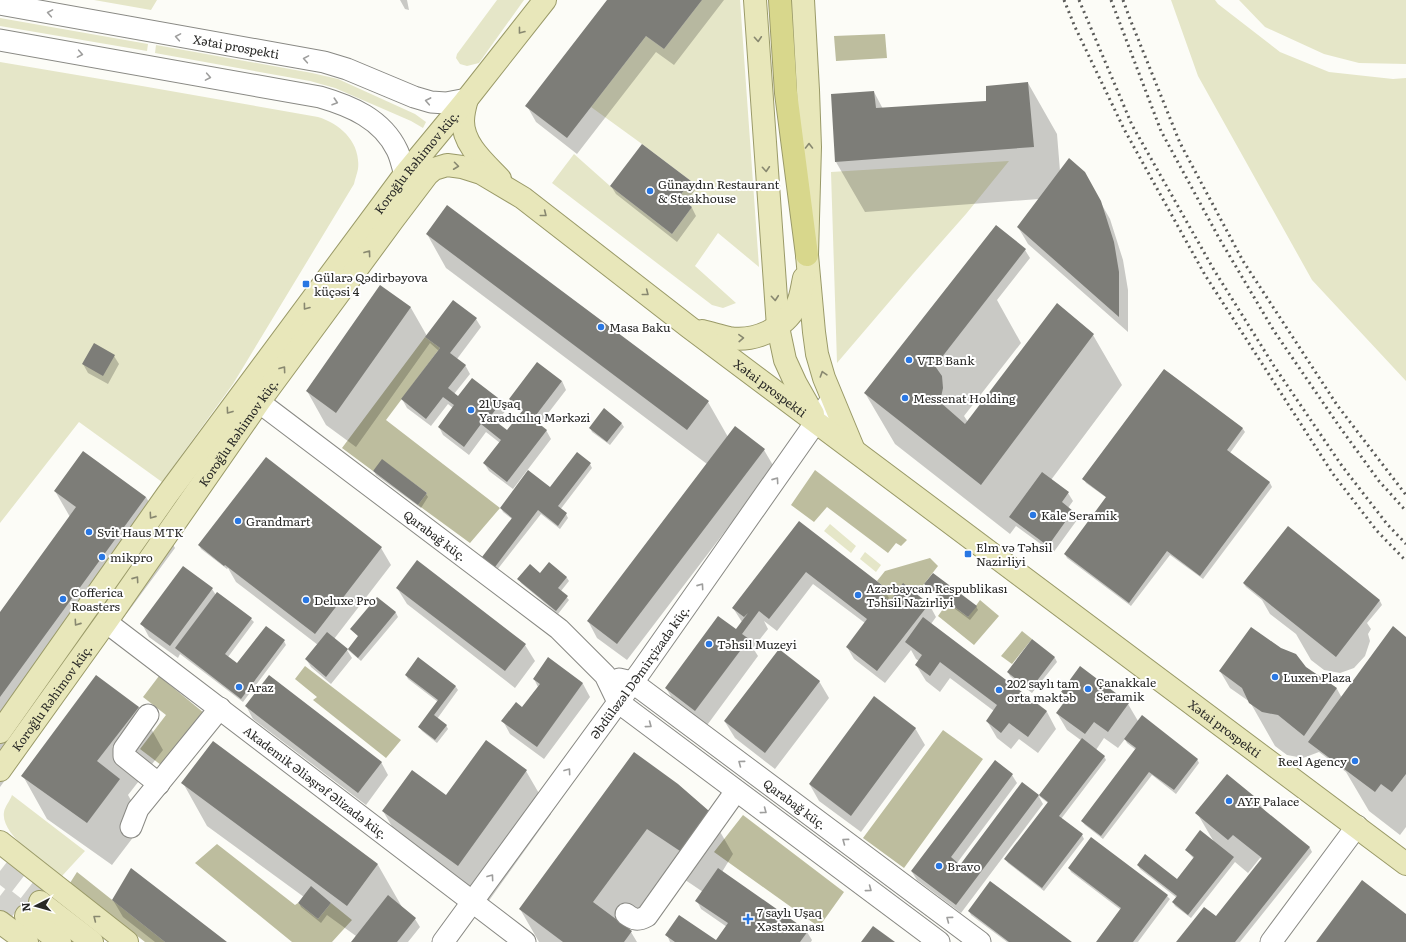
<svg xmlns="http://www.w3.org/2000/svg" width="1406" height="942" viewBox="0 0 1406 942" font-family="Literata,serif">
	<rect width="100%" height="100%" fill="#fcfcf7"/>
	<path fill="#e5e6c8" d="M94 0H157L151 10Z
		M497 0H524L479 63 467 66 460 64 456 58 457 54Z
		M702 0H740L759 267 718 233 695 266 736 303 723 308 712 305 552 183 574 154 610 186 672 234 692 207 679 197 691 181 642 144 591 107 646 36 664 49Z
		M1171 0H1215L1218 4 1280 52 1329 72 1393 79 1406 78V381L1312 280 1198 76Z
		M1239 0H1406V64L1359 63 1324 54 1265 27Z
		M0 18 148 44 147 51 0 26Z
		M156 45 312 73 338 79 415 114 426 122 423 128 411 121 335 88 310 81 155 53Z
		M0 62 142 86 318 117C341 124 361 143 358 169 357 174 355 179 354 184L233 384 162 482 79 422 0 523Z
		M1009 161 966 214 913 274 837 363 831 172Z
		M830 524 856 546 851 553 824 531Z
		M865 552 881 565 876 572 860 559Z
		M12 795 85 851 62 876C46 864 0 835 4 812 5 806 10 801 12 795Z"/>
	<path fill="#bdbd9e" d="M885 34 887 58 836 61 834 36Z
		M425 337 440 348 386 420 500 508 470 543 418 505 427 493 385 462 373 471 342 448Z
		M815 470 907 540 901 546 896 543 888 553 827 507 814 522 791 505Z
		M930 558 938 566 924 584 916 593 903 584 890 601 877 592 882 585 877 581 885 571Z
		M980 600 999 616 974 645 938 616 948 602 968 617Z
		M1022 631 1032 639 1012 664 1001 656Z
		M305 666 401 740 386 758 313 700 317 697 295 679Z
		M159 676 204 713 161 765 140 749 166 715 143 697Z
		M943 730 983 759 904 868 863 838Z
		M743 815 844 892 819 927 714 852Z
		M217 844 295 905 298 903 318 919 331 903 352 920 332 942H292L195 863Z
		M77 872 165 942H145L70 883Z"/>
	<path fill="#0003" d="M400 0H407L409 10 405 9Z
		M608 0H724L674 65 656 52 577 154 536 122 527 106Z
		M1028 83 1057 134 1060 171 1094 191 1110 219 1123 260 1128 290V332L1028 244 1018 227 1039 199 865 212 836 162 874 92 883 109 987 102Z
		M643 145 690 182 695 190 685 203 692 208 696 216 677 242 616 194 611 186Z
		M427 234 708 402 728 437 764 450 774 467 627 660 597 638 588 621 707 464 446 268Z
		M1025 250 1030 258 997 300 1021 343 964 416 968 422 1093 335 1122 385 1051 480 1068 493 1073 501 1068 508 1073 512 1077 520 1053 553 1016 526 1010 534 895 444 865 393Z
		M381 287 411 308 427 336 476 319 481 327 457 359 465 365 470 374 454 394 458 397 501 402 506 410 496 423 508 432 522 413 515 407 510 399 562 381 566 390 539 425 546 430 551 439 513 489 489 471 484 463 500 443 486 432 469 455 443 435 439 427 453 408 448 404 431 426 407 408 402 399 439 351 430 343 356 447 326 425 307 391Z
		M114 356 119 364 108 384 88 373 83 364Z
		M1164 370 1243 429 1245 432 1230 453 1270 483 1272 487 1203 579 1170 555 1131 606 1067 558 1065 554 1107 498 1086 483 1084 479Z
		M604 410 622 424 624 427 610 445 592 432 590 428Z
		M590 464 592 468 560 510 566 514 568 518 560 529 541 514 497 570 486 561 484 557 512 519 503 512 501 508 550 489Z
		M374 471 426 494 428 497 421 508 376 475Z
		M55 491 146 497 175 548 97 654 65 631 33 675 55 712 0 787V613L70 517Z
		M799 522 882 586 889 598 887 601 890 603 929 604 936 617 931 624 1047 712 1056 729 1038 753 1019 739 1011 749 997 738 987 721 994 711 950 678 940 692 926 681 916 665 919 661 916 659 911 650 885 683 854 659 847 647 865 623 813 584 777 631 764 621 768 629 753 648 758 656 705 728 676 705 666 688 736 631 742 622 733 608Z
		M1289 528 1380 601 1382 605 1367 623 1371 629 1368 634 1370 641 1365 656 1354 668 1340 673 1324 670 1311 660 1296 634 1270 614 1262 600 1246 587 1244 584Z
		M199 545 381 548 391 565 334 639 347 650 352 658 331 684 311 667 306 659 318 645 236 582 228 568 227 569 201 549Z
		M549 563 567 578 569 581 561 591 569 600 558 614 521 583 519 579 540 574Z
		M925 584 976 606 978 610 970 620 927 588Z
		M397 588 525 645 535 661 515 688 407 604Z
		M212 589 216 595 251 619 254 622 228 657 238 665 284 641 286 645 243 702 180 654 178 658 149 637 142 624Z
		M377 598 396 613 398 617 361 661 348 650 359 637 352 629Z
		M1406 639V827L1400 835 1369 811 1346 772 1319 752 1303 758 1287 755 1275 746 1250 702 1230 688 1220 671 1306 668 1337 689 1342 698Z
		M1032 641 1055 658 1057 662 1032 693 1010 676 1008 672Z
		M418 658 456 687 458 690 437 719 446 725 448 729 437 743 422 731 419 727 438 702 408 679 406 675Z
		M549 659 583 684 590 697 544 759 510 734 503 721 522 708 538 687 534 679Z
		M1080 668 1128 704 1138 721 1197 759 1199 763 1176 794 1152 775 1103 839 1085 825 1082 821 1136 750 1127 743 1125 739 1118 748 1104 738 1096 750 1104 756 1106 760 1061 819 1082 835 1084 839 1044 891 1008 863 1005 859 1048 803 1039 796 1082 741 1067 730 1057 713 1067 700 1063 692Z
		M819 681 829 698 775 769 735 738 725 722Z
		M246 706 381 762 388 775 366 805 253 719Z
		M139 707 163 750 128 795 144 823 112 865 47 819 23 776Z
		M915 728 925 745 861 832 819 801 810 785Z
		M487 742 526 771 551 814 483 909 408 854 383 811 447 797Z
		M634 753 708 811 733 854 722 872 807 932 812 940 811 942H670L667 935 716 942 727 927 701 909 697 901 703 892 672 871 628 930 631 932 637 942H539L520 909Z
		M1012 775 1017 783 957 863 961 866 1038 795 1043 804 961 913 917 880 912 872Z
		M183 783 378 865 402 907 415 919 420 927 408 942H352L356 936 327 915 321 923 301 907 299 903 304 897 207 826Z
		M1259 802 1266 813 1310 848 1312 852 1240 942H1177L1216 917 1262 859 1260 858 1248 873 1235 862 1191 918 1175 906 1173 902 1177 898 1140 869 1138 865 1177 880 1194 859 1186 850 1214 842 1197 813Z
		M1069 868 1167 896 1170 899 1138 942H1098L1121 910 1071 872Z
		M113 900 225 942H155L123 917Z
		M969 911 1070 942H1007L971 915Z"/>
	<path fill="#7d7d78" d="M607 0H702L664 49 646 36 567 138 525 106Z
		M1028 82 1034 147 835 162 831 94 874 91 876 108 986 101V86Z
		M642 144 691 181 679 197 692 207 672 234 610 186Z
		M1069 158 1085 172 1101 201 1114 242 1119 272V317L1017 227Z
		M447 205 709 401 687 430 426 234Z
		M996 225 1026 249 935 366 942 376 943 388 940 402 965 424 1057 303 1094 334 981 485 864 393Z
		M380 285 411 307 336 413 306 391Z
		M453 300 477 318 450 353 466 365 448 388 458 396 472 378 502 401 490 417 507 430 523 410 509 399 537 362 562 381 533 419 547 430 507 482 483 463 501 440 481 424 464 447 438 427 454 405 443 397 426 419 401 399 440 348 425 337Z
		M94 343 115 355 103 376 82 364Z
		M1164 369 1243 428 1227 450 1270 482 1200 576 1167 551 1129 603 1064 554 1106 497 1082 479Z
		M604 408 622 423 607 442 589 428Z
		M735 426 765 449 617 644 587 621Z
		M83 451 146 497 0 697V612L76 507 54 491Z
		M577 452 591 463 558 506 567 513 558 526 538 510 495 567 482 557 512 518 500 508 528 470 550 487Z
		M266 457 382 547 315 634 225 565 224 566 198 545Z
		M382 459 427 493 418 505 373 471Z
		M1042 472 1069 492 1062 502 1073 511 1048 546 1009 517Z
		M799 521 882 585 877 592 890 601 903 583 929 604 877 671 846 647 867 619 806 572 769 619 759 611 742 634 749 639 695 711 665 688 718 616 736 629 748 613 744 617 732 608Z
		M1288 526 1380 600 1336 657 1243 583Z
		M417 560 526 644 505 671 396 588Z
		M549 562 567 577 558 588 568 596 556 611 517 579 530 564 540 573Z
		M183 566 213 588 170 646 140 624Z
		M933 573 977 606 968 617 924 584Z
		M217 592 252 618 225 654 237 663 266 626 285 640 241 699 175 648Z
		M377 597 396 612 358 658 348 649 358 636 350 629Z
		M923 617 1047 711 1028 737 1009 723 1001 733 986 721 997 705 940 662 930 676 915 665 922 655 905 642Z
		M1393 626 1406 637V774L1392 792 1381 784 1375 792 1308 742Z
		M1251 627 1281 648 1296 654 1306 667 1337 688 1304 736 1278 715 1262 712 1249 703 1242 688 1219 671Z
		M327 632 348 649 326 677 305 659Z
		M1032 639 1055 657 1030 690 1007 672Z
		M779 649 820 681 765 753 724 721Z
		M418 657 456 686 434 715 447 725 435 740 418 727 438 700 405 675Z
		M548 657 583 683 537 747 501 721 516 702 522 707 540 684 533 679Z
		M1080 666 1129 703 1108 732 1094 722 1085 734 1056 713 1068 697 1061 692Z
		M96 675 139 707 97 761 120 779 87 823 21 776Z
		M269 675 382 762 358 793 245 706Z
		M874 696 916 728 851 816 809 784Z
		M1142 715 1198 759 1174 790 1149 772 1101 836 1081 821 1136 748 1124 739Z
		M1082 738 1105 756 1059 816 1083 834 1042 888 1004 859 1048 802 1039 795Z
		M486 740 527 770 458 866 382 811 412 770 446 795Z
		M213 741 378 864 347 906 181 783Z
		M634 752 678 784 709 811 683 853 647 829 593 902 632 931 624 942H563L519 909Z
		M995 760 1013 774 951 857 960 865 1022 782 1039 795 956 905 911 871Z
		M1227 774 1260 801 1257 804 1310 847 1235 942H1176L1204 907 1216 916 1262 858 1233 835 1228 840 1195 813Z
		M1200 830 1234 857 1188 915 1172 902 1177 896 1137 865 1145 854 1177 879 1194 857 1185 850Z
		M1091 837 1168 895 1133 942H1096L1121 908 1068 868Z
		M131 868 227 942H165L112 900Z
		M718 868 808 931 800 942H675L665 935 679 915 716 940 728 923 695 901Z
		M1362 880 1406 914V942H1316Z
		M990 881 1072 942H1009L968 911Z
		M311 886 331 903 318 919 298 903Z
		M388 895 416 918 397 942H351Z
		M873 926 895 942H861Z"/>
	<g fill="none" stroke-linecap="round" stroke-linejoin="round">
		<path stroke="#d2d2cd" stroke-width="22" stroke-dasharray="22 11" stroke-linecap="butt" d="M0 871 40 902
			M0 896 26 916"/>
		<defs>
			<g id="minor">
				<path id="s1" d="M0 4 324 62 347 69 414 97 431 102 446 103 467 99"/>
				<path d="M0 40 320 97C351 106 382 119 397 150 401 158 402 166 405 174"/>
				<path id="s2" d="M259 402 559 629 605 675 618 702 939 942"/>
				<path id="s3" d="M106 622 525 942"/>
				<path id="s4" d="M619 679 632 682 980 942"/>
				<path d="M148 715 124 749V756L159 784"/>
				<path d="M131 827 138 809 220 708"/>
				<path d="M626 914C634 920 638 921 647 916L736 791"/>
				<path id="s5" d="M443 942 641 671 832 399"/>
				<path d="M1271 942 1357 826"/>
			</g>
			<g id="major">
				<path d="M755 0 778 327 785 360 796 384 813 414"/>
				<path d="M803 0 808 90 810 147 807 255 814 332 817 354 824 378 853 448"/>
				<path d="M467 99C465 106 463 113 463 121 463 145 485 163 500 179"/>
				<path d="M702 331C711 333 720 336 729 338 755 342 784 329 797 305 801 297 802 287 804 278"/>
				<path id="s6" d="M0 732 167 495 405 174 467 99 545 0"/>
				<path id="s7" d="M0 770 106 622 259 402 393 220 427 175 434 169 447 165 462 167 481 173 523 198 689 327 1406 864"/>
				<path d="M0 842 127 942"/>
				<path d="M40 902 92 942"/>
				<path d="M26 916 60 942"/>
				<path d="M0 922 27 942"/>
			</g>
			<path id="highway" d="M780 0 786 93 807 255"/>
		</defs>
		<use href="#minor" stroke="#898984" stroke-width="23"/>
		<use href="#major" stroke="#9a9a68" stroke-width="24"/>
		<use href="#highway" stroke="#9a9a68" stroke-width="24"/>
		<use href="#minor" stroke="#fff" stroke-width="21"/>
		<use href="#major" stroke="#e8e7ba" stroke-width="22"/>
		<use href="#highway" stroke="#d8d78c" stroke-width="22"/>
		<path stroke="#5a5a58" stroke-width="3" stroke-dasharray="2 4" stroke-linecap="butt" d="M1064 0 1075 27 1124 129 1205 275 1333 474 1377 531 1406 561
			M1079 0 1132 125 1214 270 1274 366 1342 466 1387 524 1406 544
			M1111 0 1161 131 1219 238 1274 331 1339 426 1379 481 1406 511
			M1123 0 1130 19 1180 143 1243 261 1337 405 1406 495"/>
	</g>
	<defs><path id="oneway-chevron" d="M-2-3.5L2.5 0L-2 3.5" fill="none" stroke-width="1.6" stroke-linecap="round" stroke-linejoin="round"/></defs>
	<g stroke="#9e9e9d">
		<use href="#oneway-chevron" transform="translate(50 13) rotate(-170)"/>
		<use href="#oneway-chevron" transform="translate(178 37) rotate(-170)"/>
		<use href="#oneway-chevron" transform="translate(80 54) rotate(10)"/>
		<use href="#oneway-chevron" transform="translate(306 59) rotate(-170)"/>
		<use href="#oneway-chevron" transform="translate(208 77) rotate(10)"/>
		<use href="#oneway-chevron" transform="translate(428 101) rotate(-169)"/>
		<use href="#oneway-chevron" transform="translate(335 102) rotate(18)"/>
		<use href="#oneway-chevron" transform="translate(776 480) rotate(-55)"/>
		<use href="#oneway-chevron" transform="translate(701 586) rotate(-55)"/>
		<use href="#oneway-chevron" transform="translate(649 725) rotate(37)"/>
		<use href="#oneway-chevron" transform="translate(741 763) rotate(-143)"/>
		<use href="#oneway-chevron" transform="translate(568 771) rotate(-54)"/>
		<use href="#oneway-chevron" transform="translate(764 811) rotate(37)"/>
		<use href="#oneway-chevron" transform="translate(845 841) rotate(-143)"/>
		<use href="#oneway-chevron" transform="translate(491 877) rotate(-54)"/>
		<use href="#oneway-chevron" transform="translate(869 889) rotate(37)"/>
		<use href="#oneway-chevron" transform="translate(949 919) rotate(-143)"/>
	</g>
	<g stroke="#888870">
		<use href="#oneway-chevron" transform="translate(521 31) rotate(128)"/>
		<use href="#oneway-chevron" transform="translate(758 39) rotate(86)"/>
		<use href="#oneway-chevron" transform="translate(809 146) rotate(-90)"/>
		<use href="#oneway-chevron" transform="translate(456 166) rotate(7)"/>
		<use href="#oneway-chevron" transform="translate(766 169) rotate(86)"/>
		<use href="#oneway-chevron" transform="translate(544 214) rotate(38)"/>
		<use href="#oneway-chevron" transform="translate(368 253) rotate(-54)"/>
		<use href="#oneway-chevron" transform="translate(646 293) rotate(38)"/>
		<use href="#oneway-chevron" transform="translate(775 298) rotate(85)"/>
		<use href="#oneway-chevron" transform="translate(306 307) rotate(127)"/>
		<use href="#oneway-chevron" transform="translate(741 338) rotate(-2)"/>
		<use href="#oneway-chevron" transform="translate(283 369) rotate(-54)"/>
		<use href="#oneway-chevron" transform="translate(823 374) rotate(-107)"/>
		<use href="#oneway-chevron" transform="translate(229 411) rotate(126)"/>
		<use href="#oneway-chevron" transform="translate(152 516) rotate(125)"/>
		<use href="#oneway-chevron" transform="translate(136 579) rotate(-55)"/>
		<use href="#oneway-chevron" transform="translate(77 623) rotate(125)"/>
		<use href="#oneway-chevron" transform="translate(96 918) rotate(-142)"/>
	</g>
	<g fill="#2977e3" stroke="#fff" stroke-width="1.5">
		<circle cx="650" cy="191" r="4"/>
		<rect x="302" y="280" width="8" height="8" rx="2"/>
		<circle cx="601" cy="327" r="4"/>
		<circle cx="909" cy="360" r="4"/>
		<circle cx="905" cy="398" r="4"/>
		<circle cx="471" cy="410" r="4"/>
		<circle cx="1033" cy="515" r="4"/>
		<circle cx="238" cy="521" r="4"/>
		<circle cx="89" cy="532" r="4"/>
		<rect x="964" y="550" width="8" height="8" rx="2"/>
		<circle cx="102" cy="557" r="4"/>
		<circle cx="858" cy="595" r="4"/>
		<circle cx="63" cy="599" r="4"/>
		<circle cx="306" cy="600" r="4"/>
		<circle cx="709" cy="644" r="4"/>
		<circle cx="1275" cy="677" r="4"/>
		<circle cx="239" cy="687" r="4"/>
		<circle cx="1088" cy="689" r="4"/>
		<circle cx="999" cy="690" r="4"/>
		<circle cx="1355" cy="761" r="4"/>
		<circle cx="1229" cy="801" r="4"/>
		<circle cx="939" cy="866" r="4"/>
		<path d="M746 913h4v4h4v4h-4v4h-4v-4h-4v-4h4z"/>
	</g>
	<g text-anchor="middle" dominant-baseline="central" stroke-width="4" stroke-linejoin="round" paint-order="stroke">
		<g font-size="12" fill="#282826" stroke="#fff">
			<text stroke="none"><textPath href="#s1" startOffset="240">Xətai prospekti</textPath></text>
			<text stroke="none"><textPath href="#s6" startOffset="706">Koroğlu Rəhimov küç.</textPath></text>
			<text stroke="none"><textPath href="#s7" startOffset="1151">Xətai prospekti</textPath></text>
			<text stroke="none"><textPath href="#s7" startOffset="413">Koroğlu Rəhimov küç.</textPath></text>
			<text stroke="none"><textPath href="#s2" startOffset="221">Qarabağ küç.</textPath></text>
			<text stroke="none"><textPath href="#s5" startOffset="334">Əbdüləzəl DƏmirçizadə küç.</textPath></text>
			<text stroke="none"><textPath href="#s7" startOffset="89">Koroğlu Rəhimov küç.</textPath></text>
			<text stroke="none"><textPath href="#s7" startOffset="1719">Xətai prospekti</textPath></text>
			<text stroke="none"><textPath href="#s3" startOffset="264">Akademik Əliəşrəf Əlizadə küç.</textPath></text>
			<text stroke="none"><textPath href="#s4" startOffset="217">Qarabağ küç.</textPath></text>
		</g>
		<g font-size="12" fill="#282826" stroke="#fff" text-anchor="start">
			<text x="658" y="184">Günaydın Restaurant<tspan x="658" dy="14">&amp; Steakhouse</tspan></text>
			<text x="314" y="277">Gülarə Qədirbəyova<tspan x="314" dy="14">küçəsi 4</tspan></text>
			<text x="609" y="327">Masa Baku</text>
			<text x="917" y="360">VTB Bank</text>
			<text x="913" y="398">Messenat Holding</text>
			<text x="479" y="403">21 Uşaq<tspan x="479" dy="14">Yaradıcılıq Mərkəzi</tspan></text>
			<text x="1041" y="515">Kale Seramik</text>
			<text x="246" y="521">Grandmart</text>
			<text x="97" y="532">Svit Haus MTK</text>
			<text x="976" y="547">Elm və Təhsil<tspan x="976" dy="14">Nazirliyi</tspan></text>
			<text x="110" y="557">mikpro</text>
			<text x="866" y="588">Azərbaycan Respublikası<tspan x="866" dy="14">Təhsil Nazirliyi</tspan></text>
			<text x="71" y="592">Cofferica<tspan x="71" dy="14">Roasters</tspan></text>
			<text x="314" y="600">Deluxe Pro</text>
			<text x="717" y="644">Təhsil Muzeyi</text>
			<text x="1283" y="677">Luxen Plaza</text>
			<text x="1096" y="682">Çanakkale<tspan x="1096" dy="14">Seramik</tspan></text>
			<text x="1007" y="683">202 saylı tam<tspan x="1007" dy="14">orta məktəb</tspan></text>
			<text x="247" y="687">Araz</text>
			<text x="1347" y="761" text-anchor="end">Reel Agency</text>
			<text x="1237" y="801">AYF Palace</text>
			<text x="947" y="866">Bravo</text>
			<text x="757" y="912">7 saylı Uşaq<tspan x="757" dy="14">Xəstəxanası</tspan></text>
		</g>
	</g>
	<g transform="translate(36 906) rotate(264)" stroke="#ffffff" stroke-width="3" paint-order="stroke">
	<path d="M0-3L7 15L0 10L-7 15Z" fill="#282826"/>
	<text y="-6" font-size="11" font-weight="bold" text-anchor="middle" fill="#282826">N</text>
	</g>
</svg>
